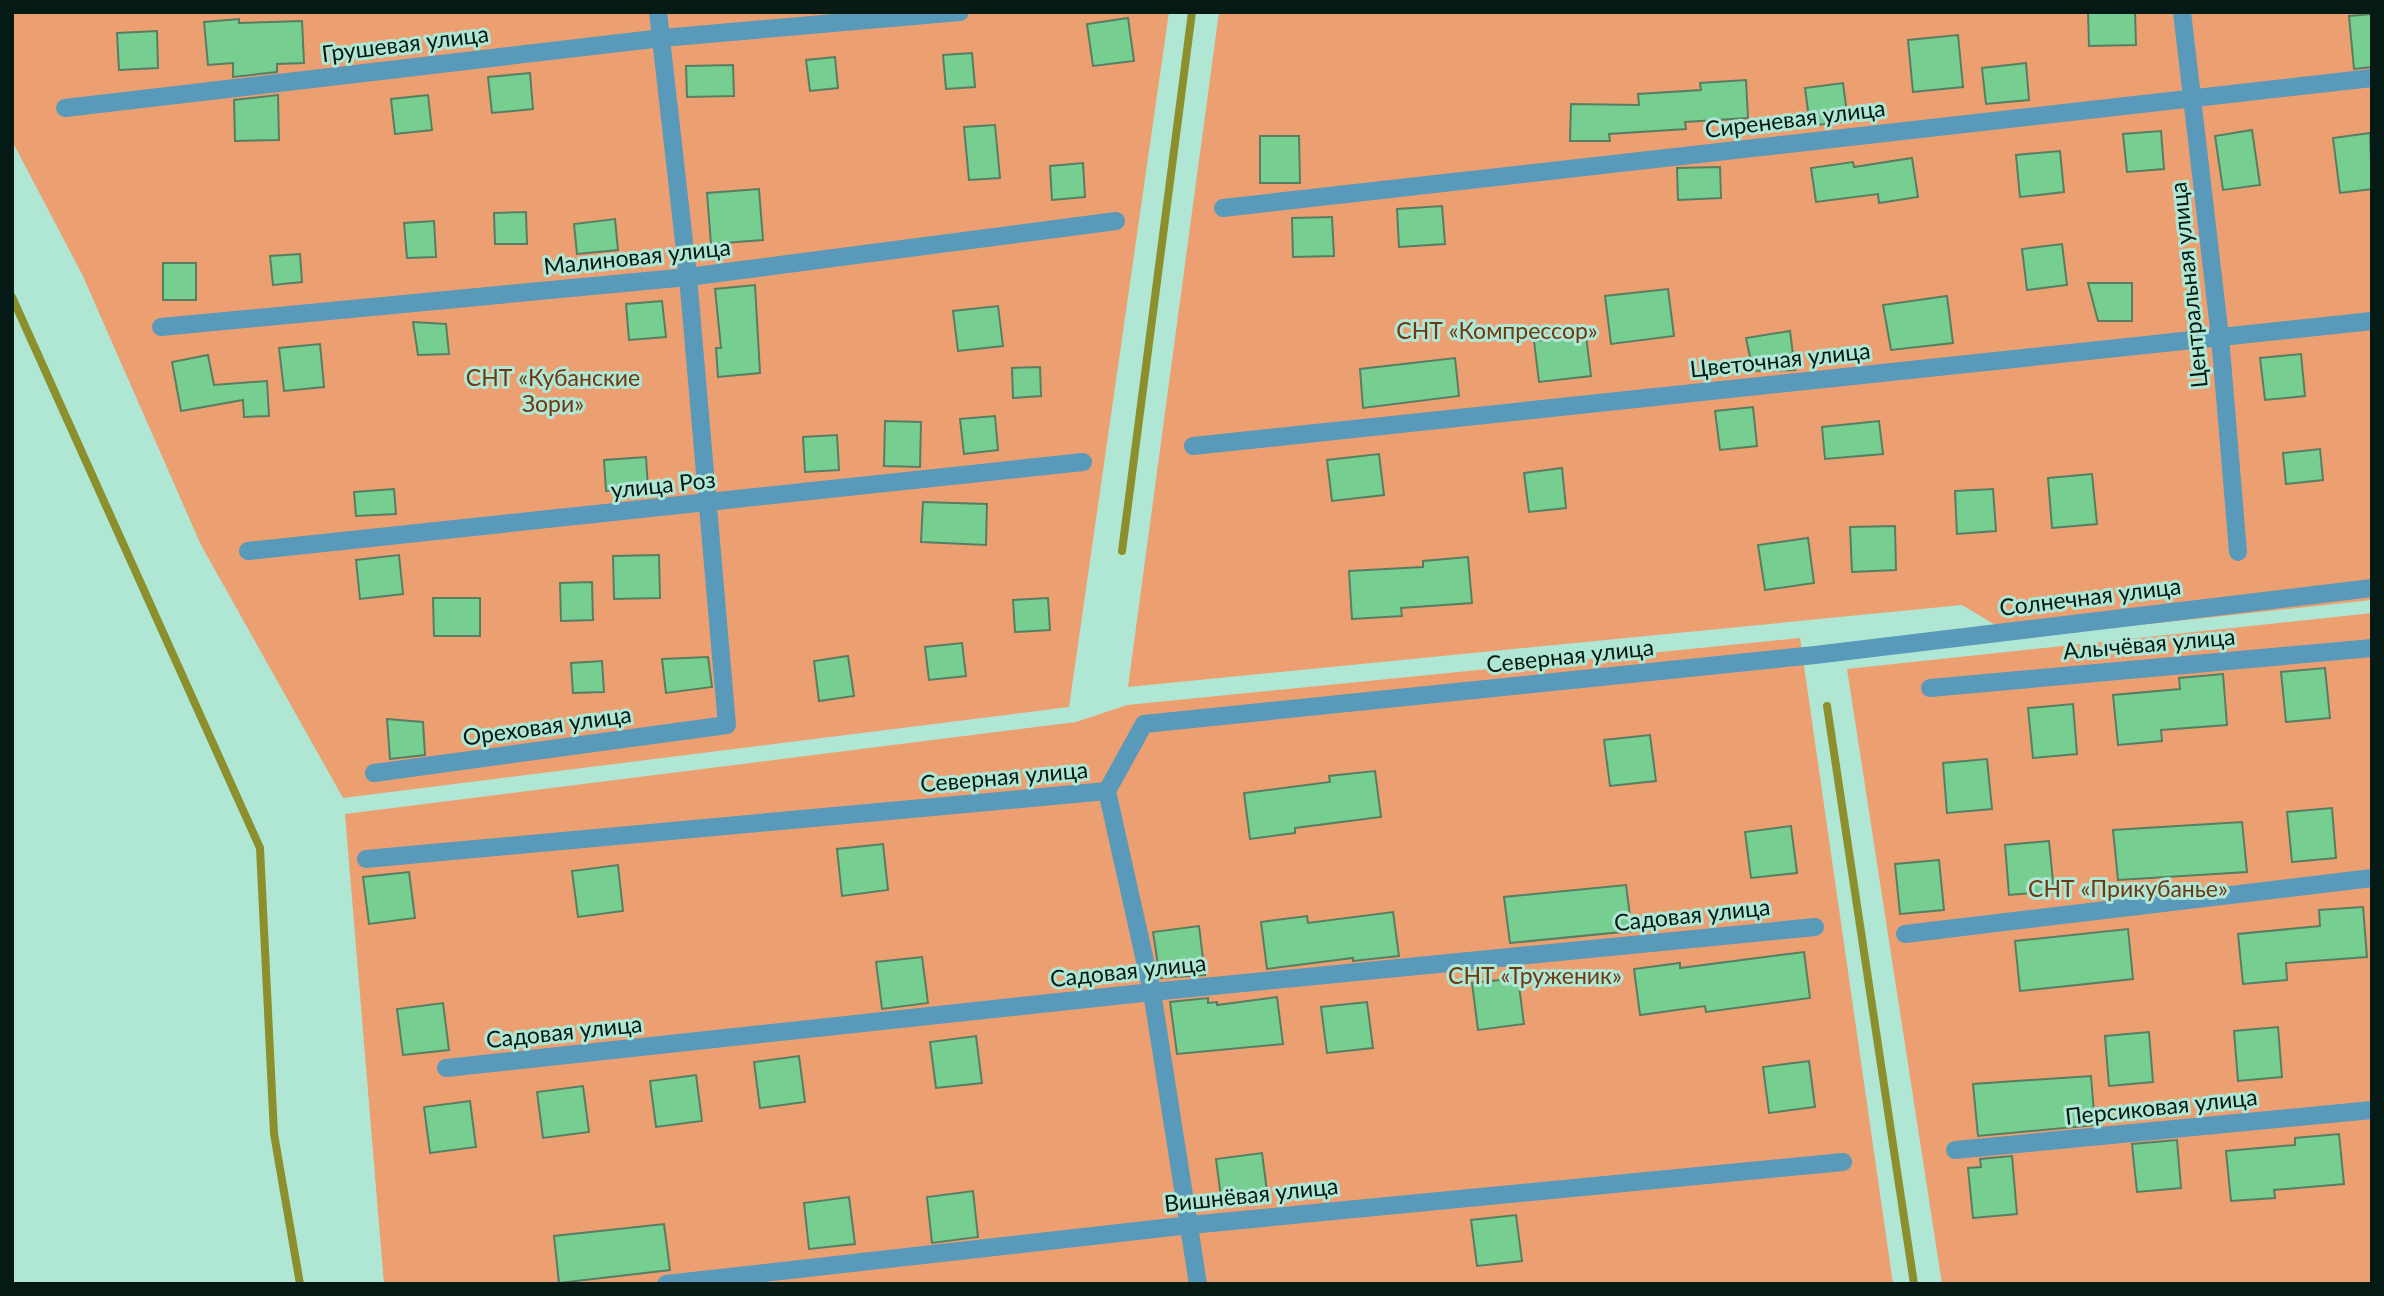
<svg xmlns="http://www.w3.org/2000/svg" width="2384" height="1296" viewBox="0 0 2384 1296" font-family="Lato,sans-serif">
	<rect width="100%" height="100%" fill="#b0e6d4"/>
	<path fill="#eca072" d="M12 12H1169L1069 707 343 798 201 545 82 274 12 141Z
		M1219 12H2372V600L2017 638 1962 605 1128 687Z
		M2372 613V1284H1942L1847 669Z
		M1800 638 1893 1284H384L345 814 1076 722 1127 705Z"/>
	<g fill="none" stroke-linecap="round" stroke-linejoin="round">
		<path stroke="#8b902c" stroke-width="8" d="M12 297 260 848 274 1134 300 1284
			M1122 551 1192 12
			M1827 706 1914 1284"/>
	</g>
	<path fill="#77ce91" stroke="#587e62" stroke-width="2" d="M2088 12H2135L2136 45 2089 46Z
		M2372 14V67L2354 69 2349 16Z
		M1128 18 1134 61 1093 66 1087 24Z
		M239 19V23L302 21 304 63 277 64V72L233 77V63L208 65 204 22Z
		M157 31 158 68 119 70 117 33Z
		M1958 35 1963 87 1913 92 1908 40Z
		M972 53 975 87 946 89 943 55Z
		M835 57 838 88 810 91 806 60Z
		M2026 63 2029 100 1986 104 1982 68Z
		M733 65 734 96 687 97 686 66Z
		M530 73 533 109 492 113 488 77Z
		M1746 80 1748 118 1685 122 1686 129 1609 134 1610 141H1570L1571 104 1639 105 1638 94 1701 90 1700 83Z
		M1843 83 1848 121 1810 126 1805 88Z
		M278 95 279 140 235 141 234 100Z
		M428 95 432 130 395 134 391 99Z
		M995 125 1000 178 969 180 964 127Z
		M2252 130 2260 185 2223 190 2215 136Z
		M2161 131 2164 169 2127 172 2123 134Z
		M2370 133 2372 189 2340 193 2333 138Z
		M1260 136H1299L1300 183H1260Z
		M2060 151 2064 192 2020 197 2016 155Z
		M1912 158 1918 197 1879 203 1878 194 1816 202 1811 168 1853 162 1854 167Z
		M1083 163 1085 197 1052 200 1050 166Z
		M1720 167 1721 198 1678 200 1677 168Z
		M759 189 763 240 711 244 707 193Z
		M1442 206 1445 244 1399 247 1397 209Z
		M526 212 527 244H495L494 213Z
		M1332 217 1334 256 1293 257 1292 218Z
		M615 219 618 250 577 254 574 224Z
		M434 221 436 257 407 258 404 223Z
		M2062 244 2067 285 2027 290 2022 249Z
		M300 254 302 282 273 285 270 256Z
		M163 263H196V300H163Z
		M2088 283H2132V321H2098Z
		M755 285 760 373 718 377 716 348H721L715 289Z
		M1668 289 1674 336 1611 344 1605 296Z
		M1947 296 1953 343 1891 350 1883 305Z
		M662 301 666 337 629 340 626 304Z
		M998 306 1003 346 958 351 953 311Z
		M413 322 446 324 449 354 418 355Z
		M1790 331 1795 370 1753 371 1746 338Z
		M1586 336 1591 376 1539 382 1534 341Z
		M320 344 324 387 284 391 279 348Z
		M2301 354 2305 396 2265 400 2260 358Z
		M208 355 214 385 267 381 269 416 244 417 243 400 181 411 172 362Z
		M1455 358 1459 396 1363 408 1360 369Z
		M1040 367 1041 396 1013 398 1012 368Z
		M1753 407 1757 446 1720 450 1715 411Z
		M995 416 998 450 964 454 960 419Z
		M885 421 921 422 920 467 884 466Z
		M1879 421 1883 454 1825 459 1822 427Z
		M837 435 839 470 805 472 803 437Z
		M2320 449 2323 480 2286 484 2283 453Z
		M1379 454 1384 495 1332 501 1327 460Z
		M646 457 648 488 606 491 604 460Z
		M1562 468 1566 508 1529 512 1524 473Z
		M2092 474 2097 524 2052 528 2048 478Z
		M394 489 396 514 356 516 354 492Z
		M1993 489 1996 531 1957 534 1955 491Z
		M923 502 987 504 986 545 921 542Z
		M1895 526 1896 570 1852 572 1850 527Z
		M1808 538 1814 583 1765 590 1758 545Z
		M399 555 403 594 360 599 356 560Z
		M659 555 660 598 614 599 613 556Z
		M1468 557 1472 603 1401 608 1402 616 1352 619 1349 571 1423 567V561Z
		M592 582 593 620 561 621 560 583Z
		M433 598H480V636H434Z
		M1048 598 1050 630 1015 632 1013 600Z
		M962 643 966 676 929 680 925 647Z
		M848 656 854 696 819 701 814 661Z
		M708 657 712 687 666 693 662 659Z
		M602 661 604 692 573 693 571 663Z
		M2325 668 2330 718 2286 722 2281 672Z
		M2223 674 2227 725 2161 730 2162 741 2118 745 2113 695 2180 689 2179 678Z
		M2073 704 2077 754 2033 758 2028 708Z
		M387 719 423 722 425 755 390 759Z
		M1650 735 1656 781 1610 786 1604 740Z
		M1987 759 1992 809 1947 813 1943 763Z
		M1375 771 1381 817 1295 828V833L1250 839 1244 793 1330 782 1329 776Z
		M2332 808 2336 858 2292 862 2287 812Z
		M2242 822 2247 872 2118 880 2113 830Z
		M1791 826 1797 873 1751 878 1745 832Z
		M2049 841 2054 891 2009 895 2005 845Z
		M883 844 888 890 842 896 837 849Z
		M1939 860 1944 910 1900 914 1895 864Z
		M618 865 623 911 578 917 572 871Z
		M409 872 415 918 369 924 363 877Z
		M1626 885 1632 931 1510 943 1504 897Z
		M2363 907 2367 957 2286 963 2287 980 2243 984 2238 934 2320 926 2319 910Z
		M1393 912 1399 956 1353 961V958L1267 969 1261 922 1307 916 1308 923Z
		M1199 926 1205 975 1160 978 1153 932Z
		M2128 929 2133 979 2020 991 2015 941Z
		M1804 952 1810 998 1706 1012 1705 1006 1640 1015 1634 969 1680 963V968Z
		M922 957 928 1003 882 1009 876 962Z
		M1518 978 1524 1024 1478 1030 1472 983Z
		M1277 997 1283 1044 1177 1054 1170 1002 1208 998V1003L1217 1002V1005Z
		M1367 1002 1373 1048 1327 1053 1321 1007Z
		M443 1003 449 1050 403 1055 397 1009Z
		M2278 1027 2282 1077 2238 1081 2234 1031Z
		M2149 1032 2153 1082 2109 1086 2105 1036Z
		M976 1036 982 1083 936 1088 930 1042Z
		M799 1056 805 1102 760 1108 754 1062Z
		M1809 1061 1815 1107 1769 1113 1763 1067Z
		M696 1075 702 1121 656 1127 650 1081Z
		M2091 1076 2095 1125 1978 1136 1973 1084Z
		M583 1086 589 1132 543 1138 537 1092Z
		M470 1101 476 1147 430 1153 424 1107Z
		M2339 1134 2344 1184 2274 1190 2275 1198 2231 1201 2226 1151 2295 1145V1138Z
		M2177 1140 2181 1188 2137 1192 2132 1144Z
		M1262 1153 1268 1199 1222 1205 1216 1159Z
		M2012 1156 2017 1214 1973 1218 1968 1168 1981 1167 1980 1159Z
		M973 1191 978 1237 932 1243 927 1197Z
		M849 1197 855 1244 809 1249 804 1203Z
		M1516 1215 1522 1261 1477 1266 1471 1220Z
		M664 1224 670 1270 559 1283 554 1236Z"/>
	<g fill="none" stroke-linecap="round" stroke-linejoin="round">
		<path stroke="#5999b9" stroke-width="18" d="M2182 12 2220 337 2238 552
			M65 108 662 38 960 12
			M1223 208 2372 78
			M161 327 688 277 1116 221
			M1193 446 2372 321
			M248 551 1083 462
			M1930 688 2372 648
			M374 773 727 725 688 277 658 12
			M1107 791 1152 992 1198 1284
			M366 859 1107 791 1144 724 1815 655 2372 588
			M1905 934 2372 878
			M446 1068 1152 992 1815 927
			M1955 1150 2372 1110
			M666 1284 1190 1225 1843 1162"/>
	</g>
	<g text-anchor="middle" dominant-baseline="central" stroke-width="6" stroke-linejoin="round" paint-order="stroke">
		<g font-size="23" fill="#051a14" stroke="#b0e6d4">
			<text transform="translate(405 43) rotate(-7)">Грушевая улица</text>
			<text transform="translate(1795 118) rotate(-7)">Сиреневая улица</text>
			<text transform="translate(637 256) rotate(-6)">Малиновая улица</text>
			<text transform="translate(2188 285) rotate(-96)">Центральная улица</text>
			<text transform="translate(1780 359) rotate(-6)">Цветочная улица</text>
			<text transform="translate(663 484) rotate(-6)">улица Роз</text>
			<text transform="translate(2090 596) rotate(-7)">Солнечная улица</text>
			<text transform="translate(2149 643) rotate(-5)">Алычёвая улица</text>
			<text transform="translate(1570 655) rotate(-6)">Северная улица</text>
			<text transform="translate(547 725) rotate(-8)">Ореховая улица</text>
			<text transform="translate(1004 776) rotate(-5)">Северная улица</text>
			<text transform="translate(1692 914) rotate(-6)">Садовая улица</text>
			<text transform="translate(1128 970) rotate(-6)">Садовая улица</text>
			<text transform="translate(564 1031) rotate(-6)">Садовая улица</text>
			<text transform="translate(2161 1106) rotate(-6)">Персиковая улица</text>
			<text transform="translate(1251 1194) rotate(-6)">Вишнёвая улица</text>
		</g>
		<g font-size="23" fill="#6e3811" stroke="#b0e6d4">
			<text x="1497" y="330">СНТ «Компрессор»</text>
			<text x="553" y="377">СНТ «Кубанские<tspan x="553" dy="26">Зори»</tspan></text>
			<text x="2128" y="888">СНТ «Прикубанье»</text>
			<text x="1535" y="975">СНТ «Труженик»</text>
		</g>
	</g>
	<rect width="2384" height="1296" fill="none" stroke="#051a14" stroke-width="28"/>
</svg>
